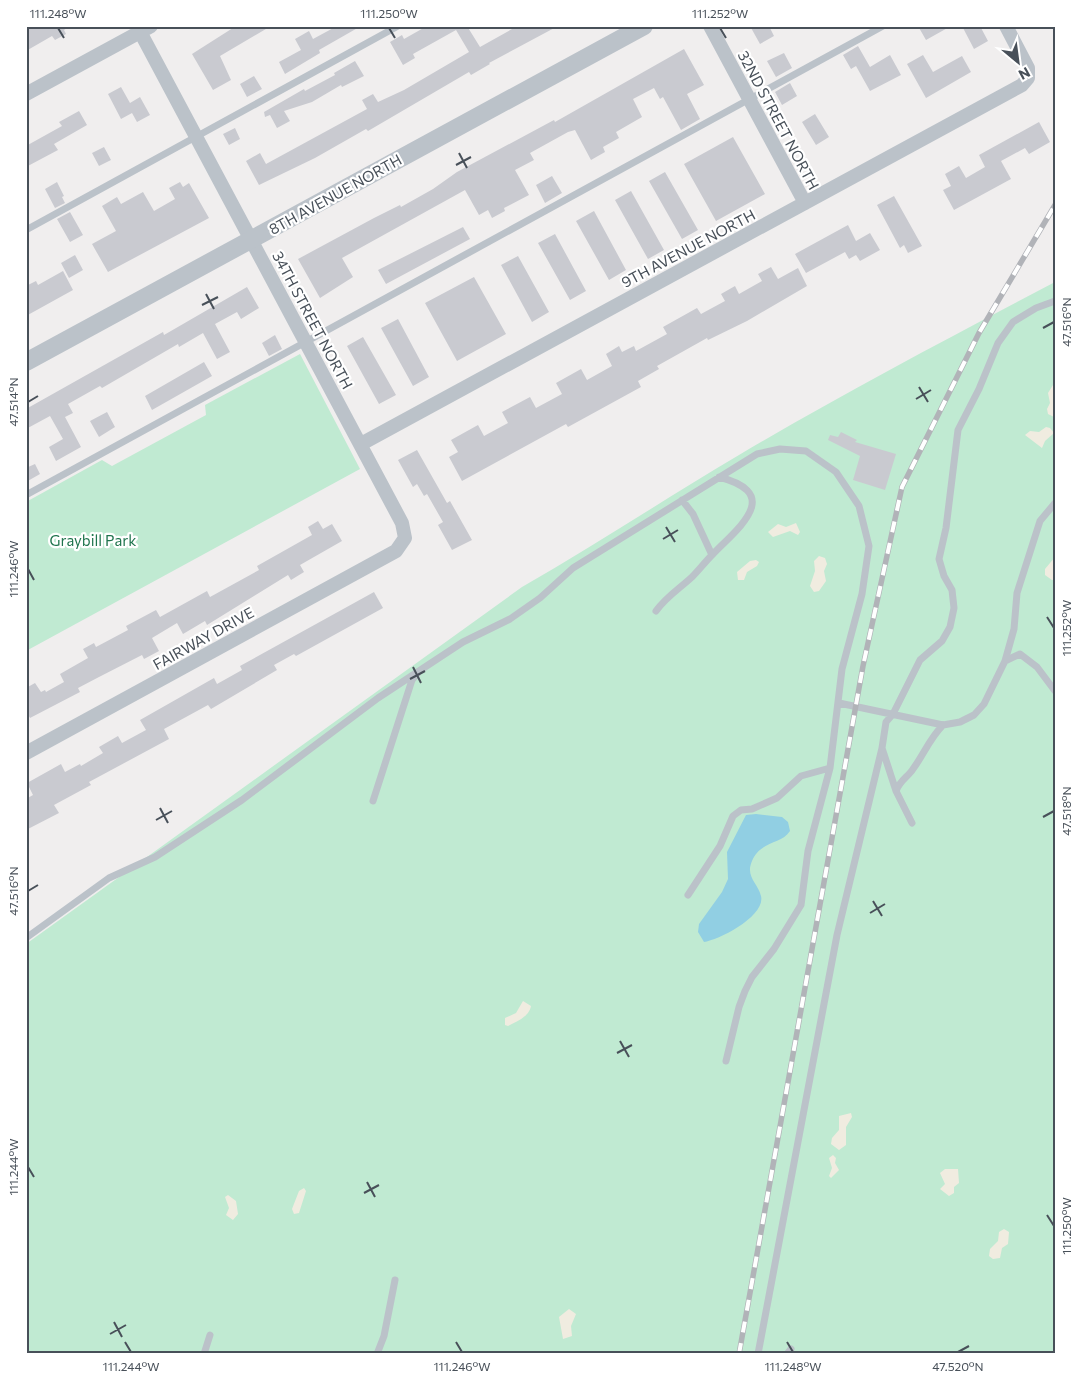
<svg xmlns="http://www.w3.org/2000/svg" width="1081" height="1380" viewBox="0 0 1081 1380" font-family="Commissioner,sans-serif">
	<rect width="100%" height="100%" fill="#f0eeee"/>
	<path fill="#c0ead2" d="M1055 282V1354H26V944L522 587C596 545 666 498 739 455 842 394 949 338 1055 282Z
		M300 354 360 469 26 651V502L102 460 112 466 206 415 205 405Z"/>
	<path fill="#f0ece0" d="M1053 385H1055L1054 417 1048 414 1047 409 1050 403 1048 393Z
		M1046 427 1050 428 1054 433 1045 441 1042 448 1025 435 1030 431 1039 432Z
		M796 523 800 532 798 535 790 531 773 537 768 532 778 524 786 527Z
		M819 556 825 558 827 564 824 571 826 581 819 591 814 592 810 586 815 571 814 561Z
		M1055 557V580H1052L1045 575V569Z
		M756 560 759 562 757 566 747 572 744 580H738L737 572 750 561Z
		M523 1001 531 1006C529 1017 517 1021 508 1026L505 1025V1018L516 1013Z
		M851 1113 852 1117 846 1127V1145L839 1150 831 1144 832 1138 839 1130V1116Z
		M833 1155 836 1158 835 1163 839 1170 831 1178 829 1176 832 1168 829 1158Z
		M945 1169H958L959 1183 954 1187V1193L949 1196 940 1189 945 1184 940 1173Z
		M304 1188 306 1191 299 1213 294 1214 292 1209 299 1191Z
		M228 1195 236 1201 238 1214 233 1220 226 1215 229 1208 225 1197Z
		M1004 1229 1009 1232 1008 1244 1002 1248 1000 1258 993 1259 989 1256 990 1249 998 1241 999 1232Z
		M569 1309 576 1314 571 1326 572 1336 563 1339 559 1317Z"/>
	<path fill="#91cfe3" d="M756 814 782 817 788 822 790 831C781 845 761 840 752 861 745 877 758 883 761 896 766 916 719 940 704 942L698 932 699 924 722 892 728 879 727 852 746 815Z"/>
	<path fill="#c9cad0" d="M26 26H70L64 30 66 34 55 40 52 36 26 51Z
		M236 26H271L220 56 231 80 213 90 192 54Z
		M337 26H361L319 50 320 53 285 74 279 62 301 50 295 39 309 31 313 39Z
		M427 26H467L480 47 512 29 510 26H558L489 63 490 64 471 75 469 72 368 131 366 129 315 158 259 185 246 161 260 153 266 164 367 109 362 100 373 94 378 102 404 90 469 52 456 30 413 54 415 58 403 65 390 42 402 35 404 39Z
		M750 26H769L774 36 760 44Z
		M918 26H951L926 40Z
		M962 26H980L988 41 974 49Z
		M858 46 870 67 890 55 901 75 870 91 856 66 851 69 843 55Z
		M684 49 704 85 687 94 700 119 681 130 663 97 660 99 654 88 633 99 642 117 616 132 619 138 603 147 605 152 591 160 575 130 568 132 530 153 534 160 515 170 529 195 504 208 505 211 492 218 488 210 479 215 465 190 342 258 353 277 320 298 298 259 374 218 400 205 401 207 433 189 457 172 554 120 555 122Z
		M784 53 792 68 776 77 767 61Z
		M923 55 933 72 962 56 971 72 926 98 907 64Z
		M355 61 364 76 342 87 341 85 312 102 284 111 290 121 277 128 270 115 265 117 264 112 304 89 305 91 335 75 334 73Z
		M254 76 262 89 247 97 240 84Z
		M790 83 797 96 782 105 775 92Z
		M121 87 130 103 140 97 150 115 137 122 132 113 121 119 108 94Z
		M79 111 87 125 54 144 58 150 26 167V146L62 126 59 122Z
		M815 114 829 137 816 145 802 122Z
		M1039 122 1050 142 1029 154 1025 148 1001 161 1011 179 954 210 943 190 951 186 945 174 959 166 966 178 985 167 979 155Z
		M235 128 240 139 229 145 223 134Z
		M733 137 765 194 716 221 684 164Z
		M104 147 111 160 99 166 92 153Z
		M665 172 698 230 682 239 649 181Z
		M552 176 562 193 545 203 536 185Z
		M57 182 64 196 62 197 65 203 55 208 45 189Z
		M180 182 183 187 189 183 209 218 108 272 92 244 116 231 102 206 117 197 121 204 143 192 154 211 175 199 169 188Z
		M631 191 664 250 648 259 615 200Z
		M894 196 922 246 908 253 904 245 900 248 877 205Z
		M594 211 626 270 609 280 576 221Z
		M70 212 83 235 70 242 57 219Z
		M848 225 856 241 870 233 880 250 860 261 856 255 849 259 845 252 806 273 795 254Z
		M463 227 470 239 386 284 378 270Z
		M555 234 586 291 570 300 538 243Z
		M75 255 83 270 69 278 61 263Z
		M518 256 549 312 532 322 501 265Z
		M771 267 778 279 798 268 807 286 747 321 708 340 707 338 657 366 659 369 638 381 641 387 568 427 566 424 462 481 449 457 458 452 451 440 478 425 484 436 508 423 502 412 530 397 536 408 562 394 556 383 581 369 587 380 612 366 606 354 619 346 622 352 634 346 636 351 667 334 663 327 697 308 701 314 725 301 721 294 735 286 739 294 762 281 758 274Z
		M63 271 73 290 26 316V286L36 281 38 285Z
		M474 277 506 334 457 361 425 303Z
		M247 287 259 308 241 319 237 312 215 324 230 352 217 359 203 333 179 347 178 344 102 388 100 386 68 404 73 413 65 417 81 447 56 461 49 447 63 439 50 416 26 429V409L163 332 164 335Z
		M398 319 429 377 413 386 381 328Z
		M275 335 282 349 269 356 262 343Z
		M363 337 396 395 379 404 347 346Z
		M204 362 212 376 152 410 145 396Z
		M107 412 115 427 99 437 90 421Z
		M841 432 857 440 855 442 896 454 885 490 853 480 860 456 828 440 830 435 838 437Z
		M417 450 447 503 450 501 472 540 452 550 438 525 443 522 427 494 424 496 417 484 413 487 398 460Z
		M35 464 40 474 26 482V468Z
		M318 521 323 529 332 524 342 541 300 565 304 572 291 580 288 575 207 625 205 621 183 634 177 623 152 638 159 651 144 659 142 655 99 677 78 688 80 692 30 718 26 711V688L35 683 41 692 45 690 46 692 64 682 60 674 88 658 83 649 94 643 96 647 128 630 126 626 156 610 160 617 207 591 210 597 259 570 257 566 312 535 308 527Z
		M374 592 383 608 296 656 294 654 274 665 277 670 211 709 208 705 164 729 169 739 89 782 91 785 54 805 59 813 26 830V799L33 795 27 783 61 764 65 772 80 764 81 766 103 753 99 747 118 736 122 743 146 730 140 720 214 678 217 684 242 670 240 666Z"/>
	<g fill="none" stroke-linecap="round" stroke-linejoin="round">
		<path stroke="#bbc2c9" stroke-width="7" d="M26 230 398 26
			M26 495 883 26
			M682 500 693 514 712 555
			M656 611C666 597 679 589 692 577 699 570 705 562 713 554 738 528 784 494 719 477
			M1005 661 1014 629 1017 593 1040 521 1055 503
			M839 703 943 725 960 722 974 715 984 704 1005 661 1020 654 1037 667 1055 691
			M896 791 882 748 886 722 893 714 920 660 942 641 950 627 954 608 952 590 944 576 939 559 946 528 958 430 979 389 998 343 1013 322 1036 308 1055 301
			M373 801 412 680 417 674
			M912 823 896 791C900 780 908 777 913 769 924 754 930 738 943 725
			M26 938 109 878 155 857 242 800 378 698 463 642 510 619 540 598 573 568 757 454 780 449 806 451 836 472 859 506 869 546 862 594 842 669 830 768 801 776 777 798 752 809 741 810 733 816 720 846 688 895
			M726 1061 739 1007 745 991 752 977 774 949 801 905 808 851 830 768
			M204 1354 210 1335
			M377 1354 384 1336 395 1280
			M758 1354 837 935 882 748
			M787 1354 791 1349"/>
		<path stroke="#bbc2c9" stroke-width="14" d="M710 26 805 203
			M26 94 151 26
			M361 444 1022 85 1028 78V68L1006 26
			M26 753 396 551 405 538 402 523 137 26"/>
		<path stroke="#bbc2c9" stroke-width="18" d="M26 362 644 26"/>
		<defs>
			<path id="rail" d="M739 1354 863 666 902 487 979 333 1055 205"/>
		</defs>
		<use href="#rail" stroke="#b1b3b8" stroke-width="5.5"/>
		<use href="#rail" stroke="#fff" stroke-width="4" stroke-dasharray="11" stroke-linecap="butt"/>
	</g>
	<path fill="none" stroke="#485059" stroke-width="2" d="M58 28 64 38M389 28 395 38M720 28 726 38M459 153 467 168M456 165 471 157M206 294 214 309M202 305 218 297M1043 328 1054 322M919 387 928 402M916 399 931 390M28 402 38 396M666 527 675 542M663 539 678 530M28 569 34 580M1047 617 1054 628M413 667 421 683M410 679 425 671M160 808 168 823M1043 817 1054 811M156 820 172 811M28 891 38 885M873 901 882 916M870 913 885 904M620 1041 629 1057M617 1053 632 1045M28 1167 34 1177M367 1182 375 1197M364 1193 379 1185M1047 1215 1054 1226M114 1322 122 1337M110 1334 126 1325M125 1342 131 1352M456 1342 462 1352M787 1342 793 1352M958 1352 969 1346"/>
	<g text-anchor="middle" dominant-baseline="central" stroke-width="4.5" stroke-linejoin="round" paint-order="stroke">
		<g font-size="15" fill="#485059" stroke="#fff">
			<text transform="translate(779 120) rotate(62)">32ND STREET NORTH</text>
			<text transform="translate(335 194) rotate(-29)">8TH AVENUE NORTH</text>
			<text transform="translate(688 248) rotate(-28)">9TH AVENUE NORTH</text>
			<text transform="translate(313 320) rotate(62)">34TH STREET NORTH</text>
			<text transform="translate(203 638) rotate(-29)">FAIRWAY DRIVE</text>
		</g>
		<g font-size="15" fill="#1f744d" stroke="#fff">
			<text x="93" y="540">Graybill Park</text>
		</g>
	</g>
	<rect width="1081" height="1380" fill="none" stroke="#ffffff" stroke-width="55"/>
	<g transform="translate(1018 62) rotate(151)" stroke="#ffffff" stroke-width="4" paint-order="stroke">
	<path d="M0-4L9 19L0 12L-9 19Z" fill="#485059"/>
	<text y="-8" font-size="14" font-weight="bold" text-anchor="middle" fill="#485059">N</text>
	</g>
	<rect x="28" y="28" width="1026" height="1324" fill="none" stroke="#485059" stroke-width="2"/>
	<g font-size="12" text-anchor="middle" fill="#485059">
		<text x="58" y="18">111.248°W</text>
		<text x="389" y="18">111.250°W</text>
		<text x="720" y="18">111.252°W</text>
		<text transform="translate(1067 322) rotate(-90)" y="4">47.516°N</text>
		<text transform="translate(14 402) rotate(-90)" y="4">47.514°N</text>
		<text transform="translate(14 569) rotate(-90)" y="4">111.246°W</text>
		<text transform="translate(1067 628) rotate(-90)" y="4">111.252°W</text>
		<text transform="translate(1067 811) rotate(-90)" y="4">47.518°N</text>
		<text transform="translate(14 891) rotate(-90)" y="4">47.516°N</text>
		<text transform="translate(14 1167) rotate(-90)" y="4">111.244°W</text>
		<text transform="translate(1067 1226) rotate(-90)" y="4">111.250°W</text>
		<text x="131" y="1371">111.244°W</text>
		<text x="462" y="1371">111.246°W</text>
		<text x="793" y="1371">111.248°W</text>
		<text x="958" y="1371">47.520°N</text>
	</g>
</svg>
